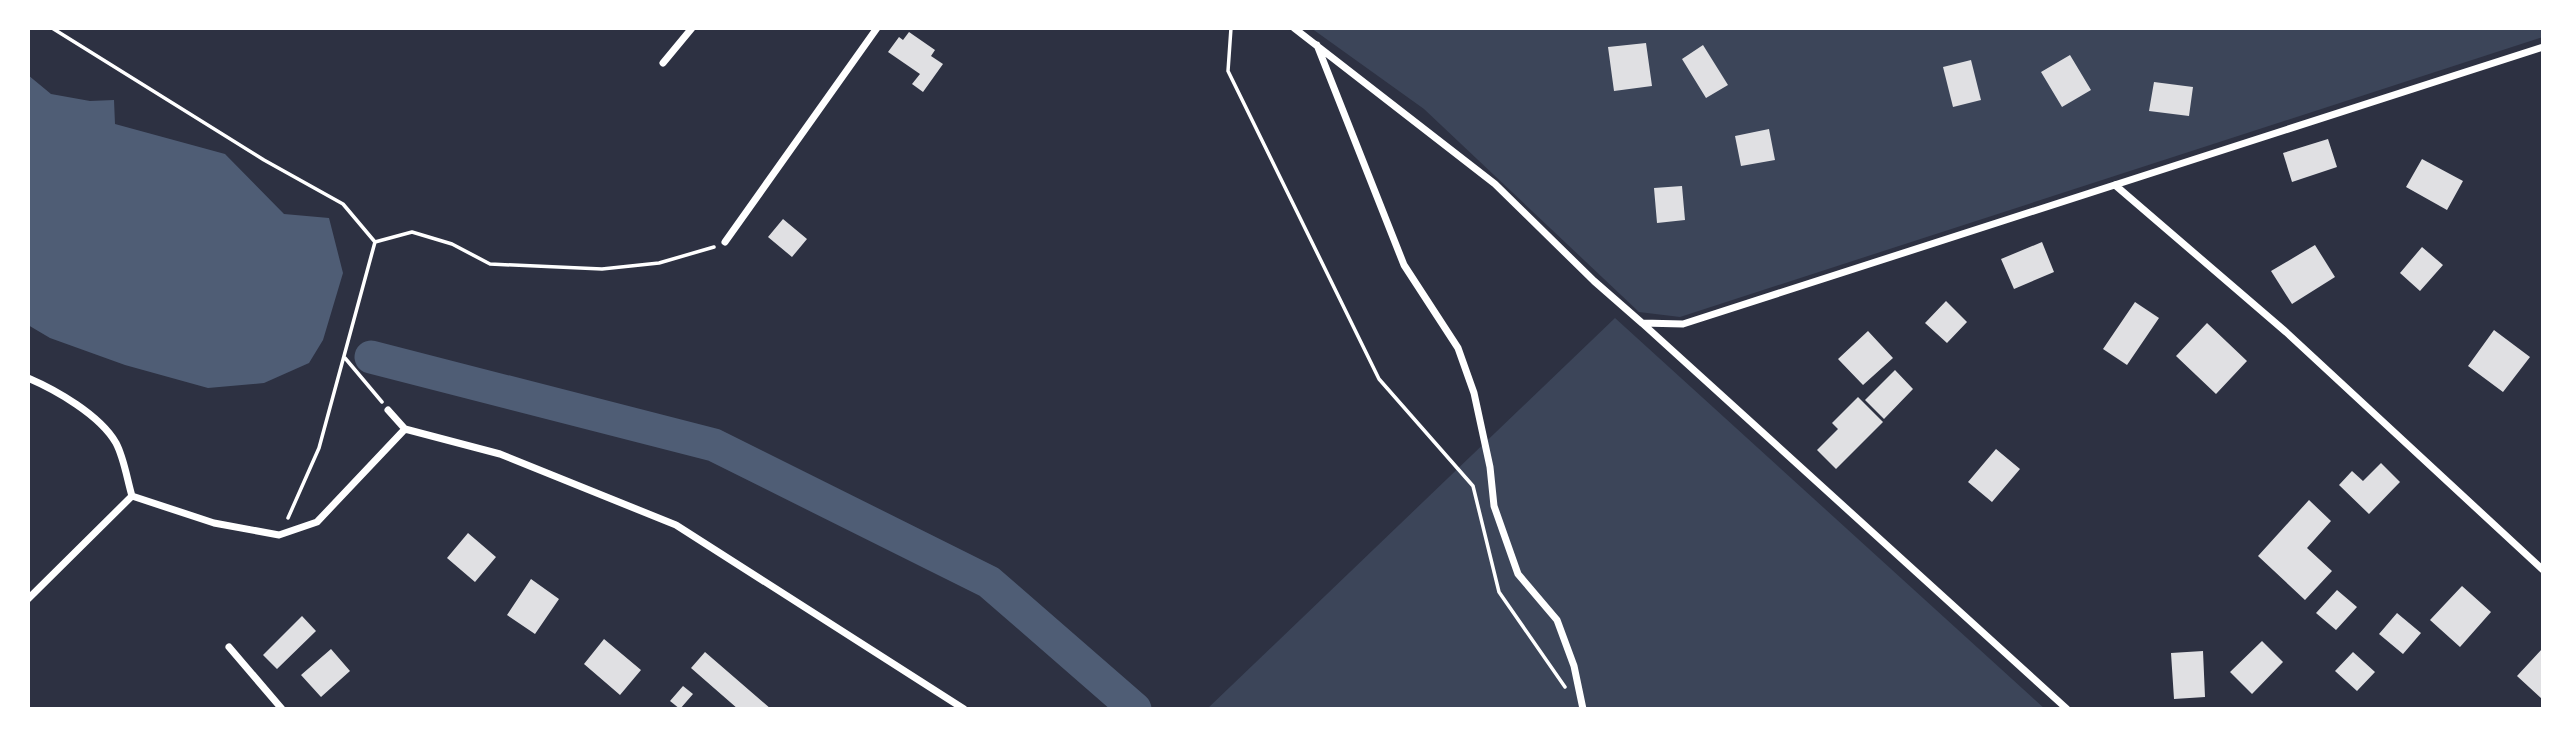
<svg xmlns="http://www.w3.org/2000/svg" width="2571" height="737" viewBox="0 0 2571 737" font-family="'PT Sans Narrow',sans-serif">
	<rect width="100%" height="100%" fill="#2d3142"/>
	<path fill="#3c4559" d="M1311 28H2543V37L1680 317 1639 312 1424 109Z
		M1615 318 2045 709H1207Z"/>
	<path fill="#4f5d75" d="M28 75 51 94 90 101 114 100 115 124 225 154 284 214 329 218 343 273 323 340 309 363 264 383 208 388 125 365 50 338 28 325Z"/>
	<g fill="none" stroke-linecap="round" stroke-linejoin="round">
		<path stroke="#4f5d75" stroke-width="33" d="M371 357 714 445 989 582 1135 709"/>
	</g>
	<path fill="#e0e0e3" d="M909 32 935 50 931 56 943 64 923 92 912 84 920 74 888 52 899 37 903 40Z
		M1646 43 1652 86 1614 91 1608 47Z
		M1703 45 1728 85 1706 98 1682 59Z
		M2070 55 2091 90 2062 107 2041 72Z
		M1971 60 1981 100 1953 107 1943 67Z
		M2154 82 2193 87 2189 116 2149 111Z
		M1769 129 1775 160 1741 166 1735 136Z
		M2328 139 2337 167 2292 182 2283 153Z
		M2422 159 2463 181 2447 210 2406 187Z
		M1682 186 1685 220 1657 223 1654 188Z
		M783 219 807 239 792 257 768 237Z
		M2042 242 2054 272 2014 289 2001 259Z
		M2315 245 2335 277 2292 304 2271 271Z
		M2422 247 2443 265 2420 291 2400 273Z
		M1946 301 1967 322 1947 343 1925 323Z
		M2135 302 2159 318 2127 365 2103 349Z
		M2207 323 2247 361 2216 394 2176 356Z
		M2494 330 2530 357 2503 392 2468 366Z
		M1868 331 1893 358 1863 385 1838 359Z
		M1895 370 1913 389 1884 419 1865 400Z
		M1858 397 1883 422 1836 469 1817 450 1838 429 1832 423Z
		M1996 449 2020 469 1992 502 1968 482Z
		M2381 463 2400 482 2369 514 2339 485 2352 471 2363 481Z
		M2309 500 2331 521 2307 548 2332 571 2305 600 2258 556Z
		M468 533 496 557 475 582 447 558Z
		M531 579 559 599 535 634 507 615Z
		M2462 586 2491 612 2460 647 2430 620Z
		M2337 590 2357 607 2336 630 2316 613Z
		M2397 613 2421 633 2403 654 2379 634Z
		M302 616 316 631 277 669 263 655Z
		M604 639 641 670 620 695 584 664Z
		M2262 641 2283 662 2252 694 2230 672Z
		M2543 648V700L2517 676Z
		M331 649 350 671 321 697 301 675Z
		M2203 651 2205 697 2174 699 2171 653Z
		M705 652 771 709H738L691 668Z
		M2353 652 2375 672 2357 691 2335 671Z
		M683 686 693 694 680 709 670 701Z"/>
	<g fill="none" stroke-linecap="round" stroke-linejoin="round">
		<path stroke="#fff" stroke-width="3.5" d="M52 28 264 160 343 204 375 242 319 448 288 518
			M1231 28 1228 71 1379 379 1473 486 1499 592 1565 687
			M375 242 412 232 452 244 490 264 602 269 659 263 714 247
			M345 358 382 402"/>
		<path stroke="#fff" stroke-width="7" d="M1294 28 1495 184 1594 281 1642 323 1683 324 2543 47
			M1317 45 1404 265 1458 348 1474 393 1490 467 1494 506 1518 574 1557 620 1574 666 1583 709
			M663 63 692 28
			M2115 185 2286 332 2543 570
			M725 242 877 28
			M1642 323 2067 709
			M28 378C56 390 100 415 116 443 124 458 127 479 132 496
			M388 410 405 429 500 454 676 525 964 709
			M132 496 214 523 279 535 317 522 405 429
			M28 599 132 496
			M229 647 282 709"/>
	</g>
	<rect width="2571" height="737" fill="none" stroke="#ffffff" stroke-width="60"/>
</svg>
